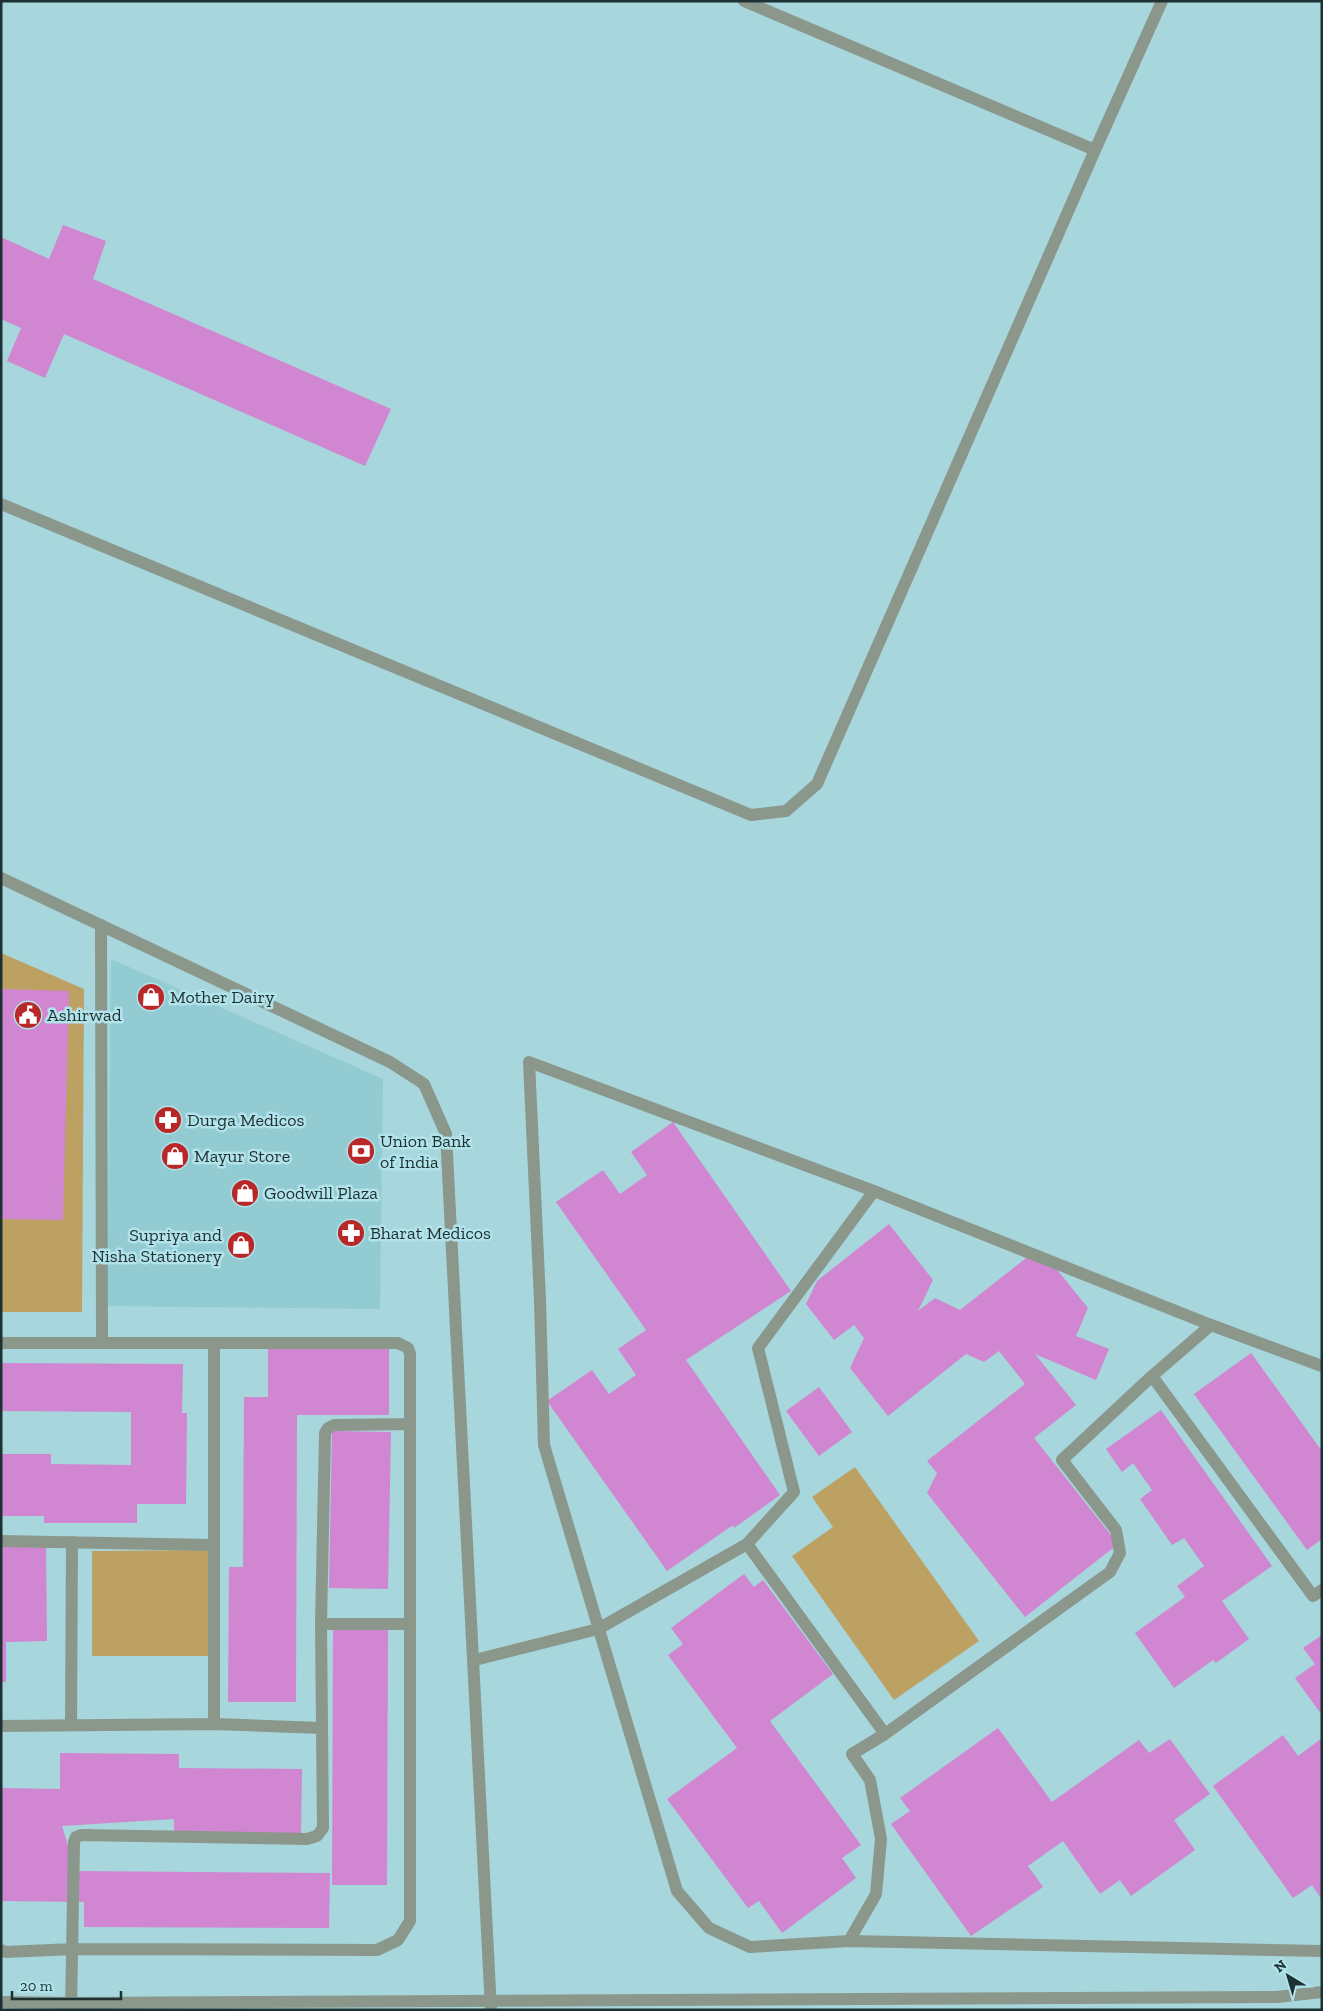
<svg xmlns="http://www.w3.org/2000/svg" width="1323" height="2011" viewBox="0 0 1323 2011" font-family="'Zilla Slab',serif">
	<rect width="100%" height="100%" fill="#a7d6dd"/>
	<path fill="#92cbd2" d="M111 959 383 1079 380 1309 107 1306Z"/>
	<path fill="#bca163" d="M1 953 84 989 82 1312H1Z
		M855 1467 979 1641 894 1700 792 1556 833 1527 812 1497Z
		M208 1550V1656H92V1551Z"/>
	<path fill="#d086d0" d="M63 225 106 241 93 279 391 409 365 466 64 334 45 378 7 361 21 328 1 319V237L49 259Z
		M1 989 69 991 63 1220 1 1219Z
		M673 1122 791 1291 686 1360 780 1495 734 1528 733 1525 667 1571 547 1401 592 1370 609 1394 636 1375 618 1349 646 1330 556 1202 603 1170 620 1194 647 1175 631 1152Z
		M889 1224 933 1280 918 1311 935 1298 960 1310 1030 1255 1054 1266 1088 1308 1076 1336 1109 1349 1096 1380 1035 1354 1076 1405 1034 1438 1118 1544 1025 1617 927 1493 937 1473 927 1461 1025 1384 999 1351 984 1362 966 1354 888 1416 850 1368 864 1338 854 1325 834 1340 806 1304 817 1281Z
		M268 1347 389 1348V1415H297L296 1702H228L229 1567H243L244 1397H268Z
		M1251 1353 1322 1451V1539L1307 1550 1194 1394Z
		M1 1363 183 1364 182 1413H187L186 1504H137V1523H44V1516H1V1454H51V1464L131 1465V1412L1 1411Z
		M819 1387 852 1432 819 1456 786 1411Z
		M1161 1410 1272 1566 1222 1601 1249 1639 1216 1663 1213 1660 1174 1688 1135 1633 1185 1597 1177 1586 1204 1566 1184 1538 1172 1545 1140 1499 1152 1490 1133 1463 1122 1472 1106 1449Z
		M332 1431 391 1432 388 1589 329 1588Z
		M1 1547H46L47 1641 6 1642V1682H1Z
		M744 1574 754 1587 763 1580 833 1674 770 1721 861 1845 842 1858 856 1878 782 1933 759 1901 748 1908 667 1799 737 1748 668 1655 683 1644 671 1628Z
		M333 1629H388L387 1885H332Z
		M1322 1635V1715L1295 1678 1315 1664 1303 1648Z
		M998 1728 1052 1802 1139 1740 1149 1753 1170 1739 1210 1794 1174 1820 1195 1850 1131 1896 1120 1880 1100 1894 1063 1841 1028 1866 1043 1887 971 1936 891 1824 910 1811 900 1798Z
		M1283 1735 1298 1756 1322 1738V1900L1312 1885 1293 1898 1213 1786Z
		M60 1753 179 1754V1768L302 1769 301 1836 174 1835V1819L62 1826 76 1871 330 1873 329 1928 84 1927V1902L1 1901V1788L60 1789Z"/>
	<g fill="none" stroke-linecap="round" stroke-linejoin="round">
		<path stroke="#8b978b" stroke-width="12" d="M744 1 1095 150
			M1 504 751 815 786 811 817 784 1095 150 1162 1
			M101 925 102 1343
			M1 2002 71 2003 1277 1997 1322 1992"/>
		<path stroke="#8b978b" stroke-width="12" d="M1 878 390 1062 424 1084 446 1134 491 2010
			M1 1343H398L408 1348 410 1354V1921L398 1940 377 1950 73 1949 6 1952 1 1950
			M1322 1366 1211 1325 874 1191 529 1062 540 1300 544 1445 677 1891 709 1928 750 1947 849 1941 1322 1951
			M1152 1376 1313 1596 1322 1590
			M1 1541 213 1545
			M747 1544 794 1492 758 1348 874 1191
			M321 1624H410
			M475 1660 598 1629 747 1544 885 1734
			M71 1724 72 1542
			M214 1724V1344
			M1 1726 214 1724 321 1728
			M849 1941 876 1894 881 1839 870 1780 852 1754 885 1734 1110 1572 1120 1553 1116 1530 1062 1460 1152 1376 1211 1325
			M71 2010 74 1842 76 1837 81 1835 307 1839 317 1836 323 1828 321 1624 325 1433 328 1428 334 1425 410 1424"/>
	</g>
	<defs>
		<symbol id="shop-disc" viewBox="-11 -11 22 22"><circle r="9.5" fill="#b82828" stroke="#b3e3ea"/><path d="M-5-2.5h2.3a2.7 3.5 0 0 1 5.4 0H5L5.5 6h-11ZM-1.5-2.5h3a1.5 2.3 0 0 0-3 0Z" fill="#fff"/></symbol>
		<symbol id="civic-disc" viewBox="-11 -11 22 22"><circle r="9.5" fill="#b82828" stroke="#b3e3ea"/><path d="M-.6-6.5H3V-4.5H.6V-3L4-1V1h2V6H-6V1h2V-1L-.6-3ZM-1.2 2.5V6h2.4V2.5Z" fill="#fff"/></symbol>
		<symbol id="pharmacy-disc" viewBox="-11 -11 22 22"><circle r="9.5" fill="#b82828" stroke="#b3e3ea"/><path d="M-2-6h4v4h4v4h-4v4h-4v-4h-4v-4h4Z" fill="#fff"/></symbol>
		<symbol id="bank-disc" viewBox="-11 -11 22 22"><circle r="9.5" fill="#b82828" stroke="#b3e3ea"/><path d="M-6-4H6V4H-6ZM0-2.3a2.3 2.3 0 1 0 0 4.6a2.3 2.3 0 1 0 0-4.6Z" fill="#fff"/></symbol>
	</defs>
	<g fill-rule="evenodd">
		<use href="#shop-disc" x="135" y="981" width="32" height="32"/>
		<use href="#civic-disc" x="12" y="999" width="32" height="32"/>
		<use href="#pharmacy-disc" x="152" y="1104" width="32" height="32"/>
		<use href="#bank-disc" x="345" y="1135" width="32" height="32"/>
		<use href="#shop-disc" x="159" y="1140" width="32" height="32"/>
		<use href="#shop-disc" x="229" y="1177" width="32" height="32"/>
		<use href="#pharmacy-disc" x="335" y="1217" width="32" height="32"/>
		<use href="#shop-disc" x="225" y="1229" width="32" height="32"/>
	</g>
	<g text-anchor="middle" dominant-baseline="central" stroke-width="5" stroke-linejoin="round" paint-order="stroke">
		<g font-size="18" fill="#1d3032" stroke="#b3e3ea" text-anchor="start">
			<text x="170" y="997">Mother Dairy</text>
			<text x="47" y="1015">Ashirwad</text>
			<text x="187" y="1120">Durga Medicos</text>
			<text x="380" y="1141">Union Bank<tspan x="380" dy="21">of India</tspan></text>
			<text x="194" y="1156">Mayur Store</text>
			<text x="264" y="1193">Goodwill Plaza</text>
			<text x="370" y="1233">Bharat Medicos</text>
			<text x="222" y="1235" text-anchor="end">Supriya and<tspan x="222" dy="21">Nisha Stationery</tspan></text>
		</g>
	</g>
	<rect width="1323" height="2011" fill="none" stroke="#1d3032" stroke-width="5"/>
	<g transform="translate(1288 1976) rotate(322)" stroke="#b3e3ea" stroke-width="4" paint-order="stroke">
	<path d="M0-4L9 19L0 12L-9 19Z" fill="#1d3032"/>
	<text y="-8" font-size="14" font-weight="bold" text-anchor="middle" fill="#1d3032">N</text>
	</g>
	<path d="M12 1991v8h109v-8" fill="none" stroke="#1d3032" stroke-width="2.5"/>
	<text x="20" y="1991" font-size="15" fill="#1d3032" stroke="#b3e3ea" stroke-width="4" paint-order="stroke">20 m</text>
</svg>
